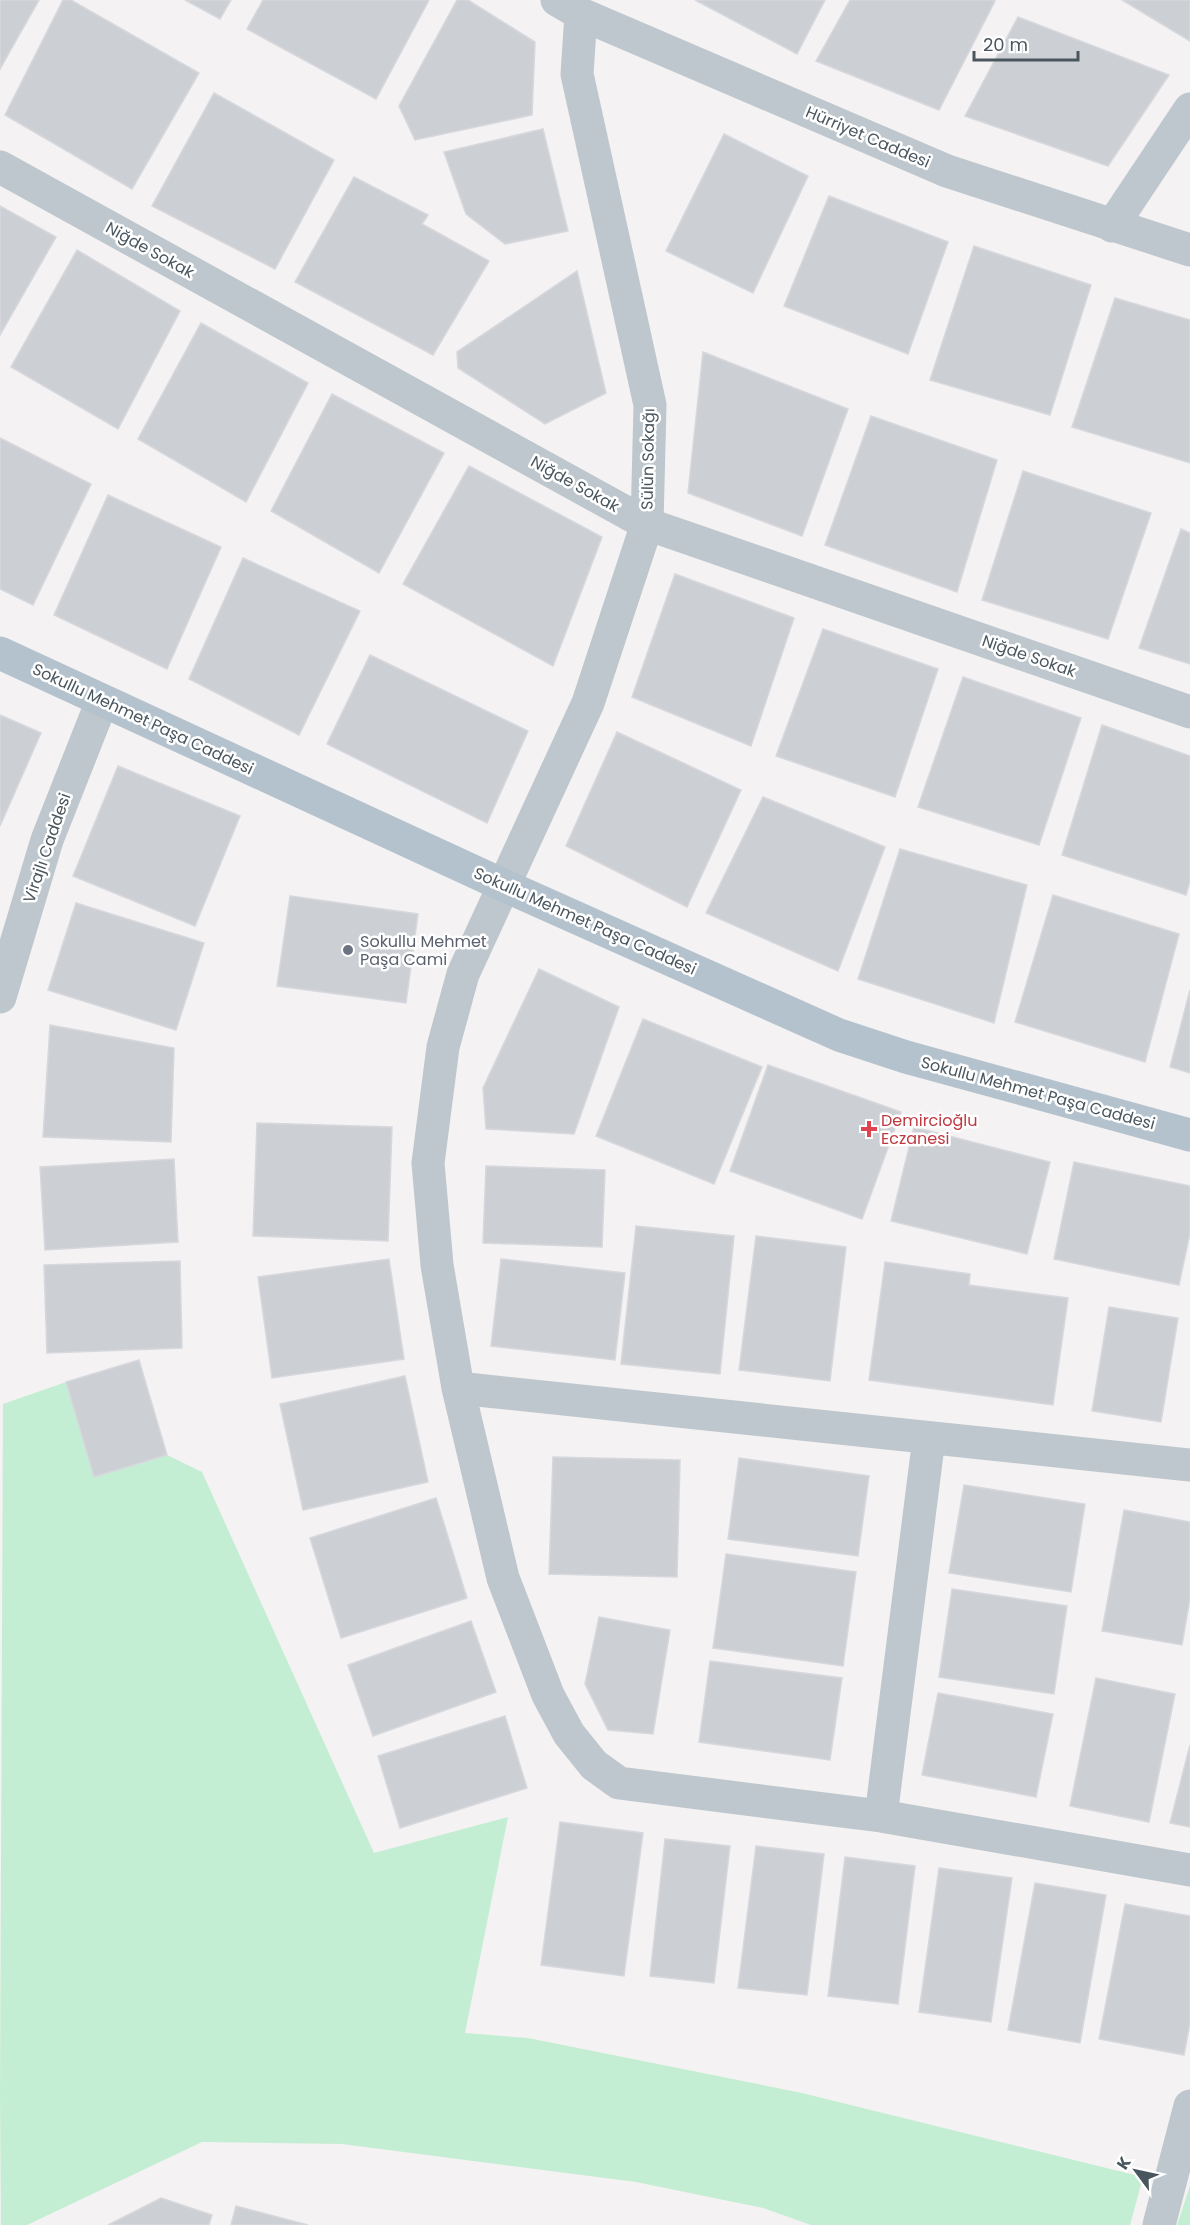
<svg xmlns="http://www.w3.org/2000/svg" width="1190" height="2225" viewBox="0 0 1190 2225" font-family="Poppins,sans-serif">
	<rect width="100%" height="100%" fill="#f4f2f2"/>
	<path fill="#c4eed3" d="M66 1382 94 1476 167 1455 202 1472 374 1853 508 1817 465 2033 528 2038 802 2093 1143 2177 1130 2225H811L763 2208 636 2182 342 2144 202 2142 27 2225H1L0 2094 3 1404Z
		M1190 2186V2225H1177Z"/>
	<path fill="#cccfd4" stroke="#d6d8dd" stroke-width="1.5" d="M0 0H39L0 69Z
		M63 0H71L199 73 132 189 5 115Z
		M185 0H231L220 19Z
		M263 0H429L376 99 247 29Z
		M457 0H468L535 42 532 115 415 140 399 106Z
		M695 0H825L797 54Z
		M850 0H993L995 1 939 110 816 61Z
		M1122 0H1190V41Z
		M1018 17 1169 75 1108 166 965 116Z
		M214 93 334 160 275 269 152 206Z
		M543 129 568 231 505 244 466 214 444 152Z
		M724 134 808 176 753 293 666 251Z
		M354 177 428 215 422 224 489 261 433 355 295 282Z
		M829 196 948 242 908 354 784 306Z
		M0 206 56 237 0 335Z
		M974 246 1091 285 1050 415 930 380Z
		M77 250 180 311 118 429 11 367Z
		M577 271 606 393 545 424 458 368 457 352Z
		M1115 298 1190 320V463L1072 427Z
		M201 323 308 383 246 502 138 439Z
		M703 352 848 409 802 536 688 493Z
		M332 394 444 453 379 573 271 511Z
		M871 416 997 460 957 592 825 545Z
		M0 438 91 484 33 605 0 589Z
		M469 466 602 537 553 666 403 584Z
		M1023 471 1151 513 1108 639 982 600Z
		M108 495 221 547 167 669 54 615Z
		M1181 529 1190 533V664L1139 648Z
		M243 558 360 611 299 735 189 679Z
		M675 574 794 618 751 746 632 697Z
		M823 629 938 669 895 797 776 756Z
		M370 655 528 731 487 823 327 744Z
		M963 677 1081 718 1039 845 918 807Z
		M0 715 41 733 0 826Z
		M1102 725 1190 756V881L1186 895 1062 855Z
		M617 732 741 790 687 907 566 846Z
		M118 766 240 816 195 926 73 876Z
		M763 797 885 847 838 971 706 913Z
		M900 849 1027 885 994 1023 858 979Z
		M1053 895 1179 934 1145 1062 1015 1022Z
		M290 896 418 914 406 1003 277 986Z
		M76 903 204 943 176 1030 48 990Z
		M539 969 619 1007 574 1134 486 1129 483 1088Z
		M1190 990V1073L1170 1067Z
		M643 1019 762 1067 714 1184 596 1136Z
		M50 1025 174 1048 171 1142 43 1137Z
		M768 1065 901 1112 862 1219 730 1171Z
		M257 1123 392 1127 388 1241 253 1236Z
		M914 1127 1050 1162 1027 1254 891 1221Z
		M174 1159 178 1242 45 1250 40 1167Z
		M1074 1162 1190 1186V1233L1179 1285 1054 1259Z
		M486 1166 605 1170 602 1247 483 1243Z
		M636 1226 734 1236 720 1374 621 1364Z
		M756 1236 846 1247 830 1381 739 1370Z
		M389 1259 404 1359 272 1378 258 1277Z
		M501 1259 625 1273 615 1360 491 1346Z
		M180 1261 182 1348 47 1353 44 1265Z
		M885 1262 970 1274 969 1285 1068 1298 1053 1405 869 1380Z
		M1109 1307 1178 1318 1161 1422 1092 1411Z
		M139 1360 167 1455 94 1477 66 1382Z
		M405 1376 428 1482 303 1510 280 1404Z
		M553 1457 680 1460 677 1577 549 1574Z
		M739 1458 869 1476 858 1556 728 1539Z
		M964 1485 1085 1504 1071 1592 949 1573Z
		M436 1498 467 1598 341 1638 310 1538Z
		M1124 1510 1190 1522V1598L1182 1645 1102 1631Z
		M726 1554 856 1572 843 1666 713 1648Z
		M952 1589 1067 1606 1054 1694 939 1677Z
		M599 1617 670 1630 653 1734 608 1730 585 1684Z
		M471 1621 496 1692 373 1736 348 1665Z
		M710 1661 842 1678 830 1760 699 1742Z
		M1096 1678 1175 1694 1149 1822 1070 1806Z
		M938 1693 1053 1714 1036 1797 922 1775Z
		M505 1716 527 1788 400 1828 378 1756Z
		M1190 1745V1827L1170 1823Z
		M560 1822 643 1833 624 1976 541 1965Z
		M665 1839 730 1846 714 1983 650 1976Z
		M756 1846 824 1854 807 1995 738 1988Z
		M845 1857 915 1866 898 2004 828 1996Z
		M939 1868 1012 1878 991 2022 919 2012Z
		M1035 1883 1106 1895 1080 2043 1008 2030Z
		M1125 1904 1190 1916V2023L1184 2055 1099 2039Z
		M161 2198 212 2215 209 2225H108Z
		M236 2206 308 2225H231Z"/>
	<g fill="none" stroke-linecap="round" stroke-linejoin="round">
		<path stroke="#bec7cd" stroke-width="33" d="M557 0 581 14 947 171 1190 250
			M581 14 577 74 650 405 647 524 588 703 463 974 443 1047 428 1163 437 1265 458 1388 503 1578 548 1695 569 1734 594 1765 619 1783 881 1816 1190 1870
			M0 167 647 524 1190 712
			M1112 226 1190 109
			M0 997 47 840 102 701
			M458 1388 1190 1465
			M881 1816 929 1438
			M1159 2225 1190 2106"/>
		<path stroke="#b4c2ce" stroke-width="33" d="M0 653 503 885 839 1035 906 1057 1190 1135"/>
	</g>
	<circle fill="#6b7280" stroke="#fff" stroke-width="2" cx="348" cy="950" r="6"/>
	<path fill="#e0444e" stroke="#fff" stroke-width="2" d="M866 1120h6v6h6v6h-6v6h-6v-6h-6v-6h6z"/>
	<g text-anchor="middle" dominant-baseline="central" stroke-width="5" stroke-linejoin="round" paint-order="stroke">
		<g font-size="16" fill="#4a565e" stroke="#fff">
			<text transform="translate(868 137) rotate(23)">Hürriyet Caddesi</text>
			<text transform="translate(150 250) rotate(29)">Niğde Sokak</text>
			<text transform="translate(648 459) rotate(-89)">Sülün Sokağı</text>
			<text transform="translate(575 484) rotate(29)">Niğde Sokak</text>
			<text transform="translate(1029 656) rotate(19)">Niğde Sokak</text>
			<text transform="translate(143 719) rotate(25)">Sokullu Mehmet Paşa Caddesi</text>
			<text transform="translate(47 848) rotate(-71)">Virajlı Caddesi</text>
			<text transform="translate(585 921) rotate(24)">Sokullu Mehmet Paşa Caddesi</text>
			<text transform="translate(1038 1093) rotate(15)">Sokullu Mehmet Paşa Caddesi</text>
		</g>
		<g font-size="16" fill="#5b616d" stroke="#fff" text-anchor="start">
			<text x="360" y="941">Sokullu Mehmet<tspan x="360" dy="18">Paşa Cami</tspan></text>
		</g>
		<g font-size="16" fill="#be3a42" stroke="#fff" text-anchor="start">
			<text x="881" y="1120">Demircioğlu<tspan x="881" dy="18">Eczanesi</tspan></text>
		</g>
	</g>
	<g transform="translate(1136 2171) rotate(303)" stroke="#ffffff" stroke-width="4.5" paint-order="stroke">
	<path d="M0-4.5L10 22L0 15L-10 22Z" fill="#4a565e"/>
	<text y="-9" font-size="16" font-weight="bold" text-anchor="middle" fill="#4a565e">K</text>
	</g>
	<path d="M974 51v9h104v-9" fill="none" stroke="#4a565e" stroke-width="3"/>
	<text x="983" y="51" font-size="18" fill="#4a565e" stroke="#ffffff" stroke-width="4.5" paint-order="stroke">20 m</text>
</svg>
